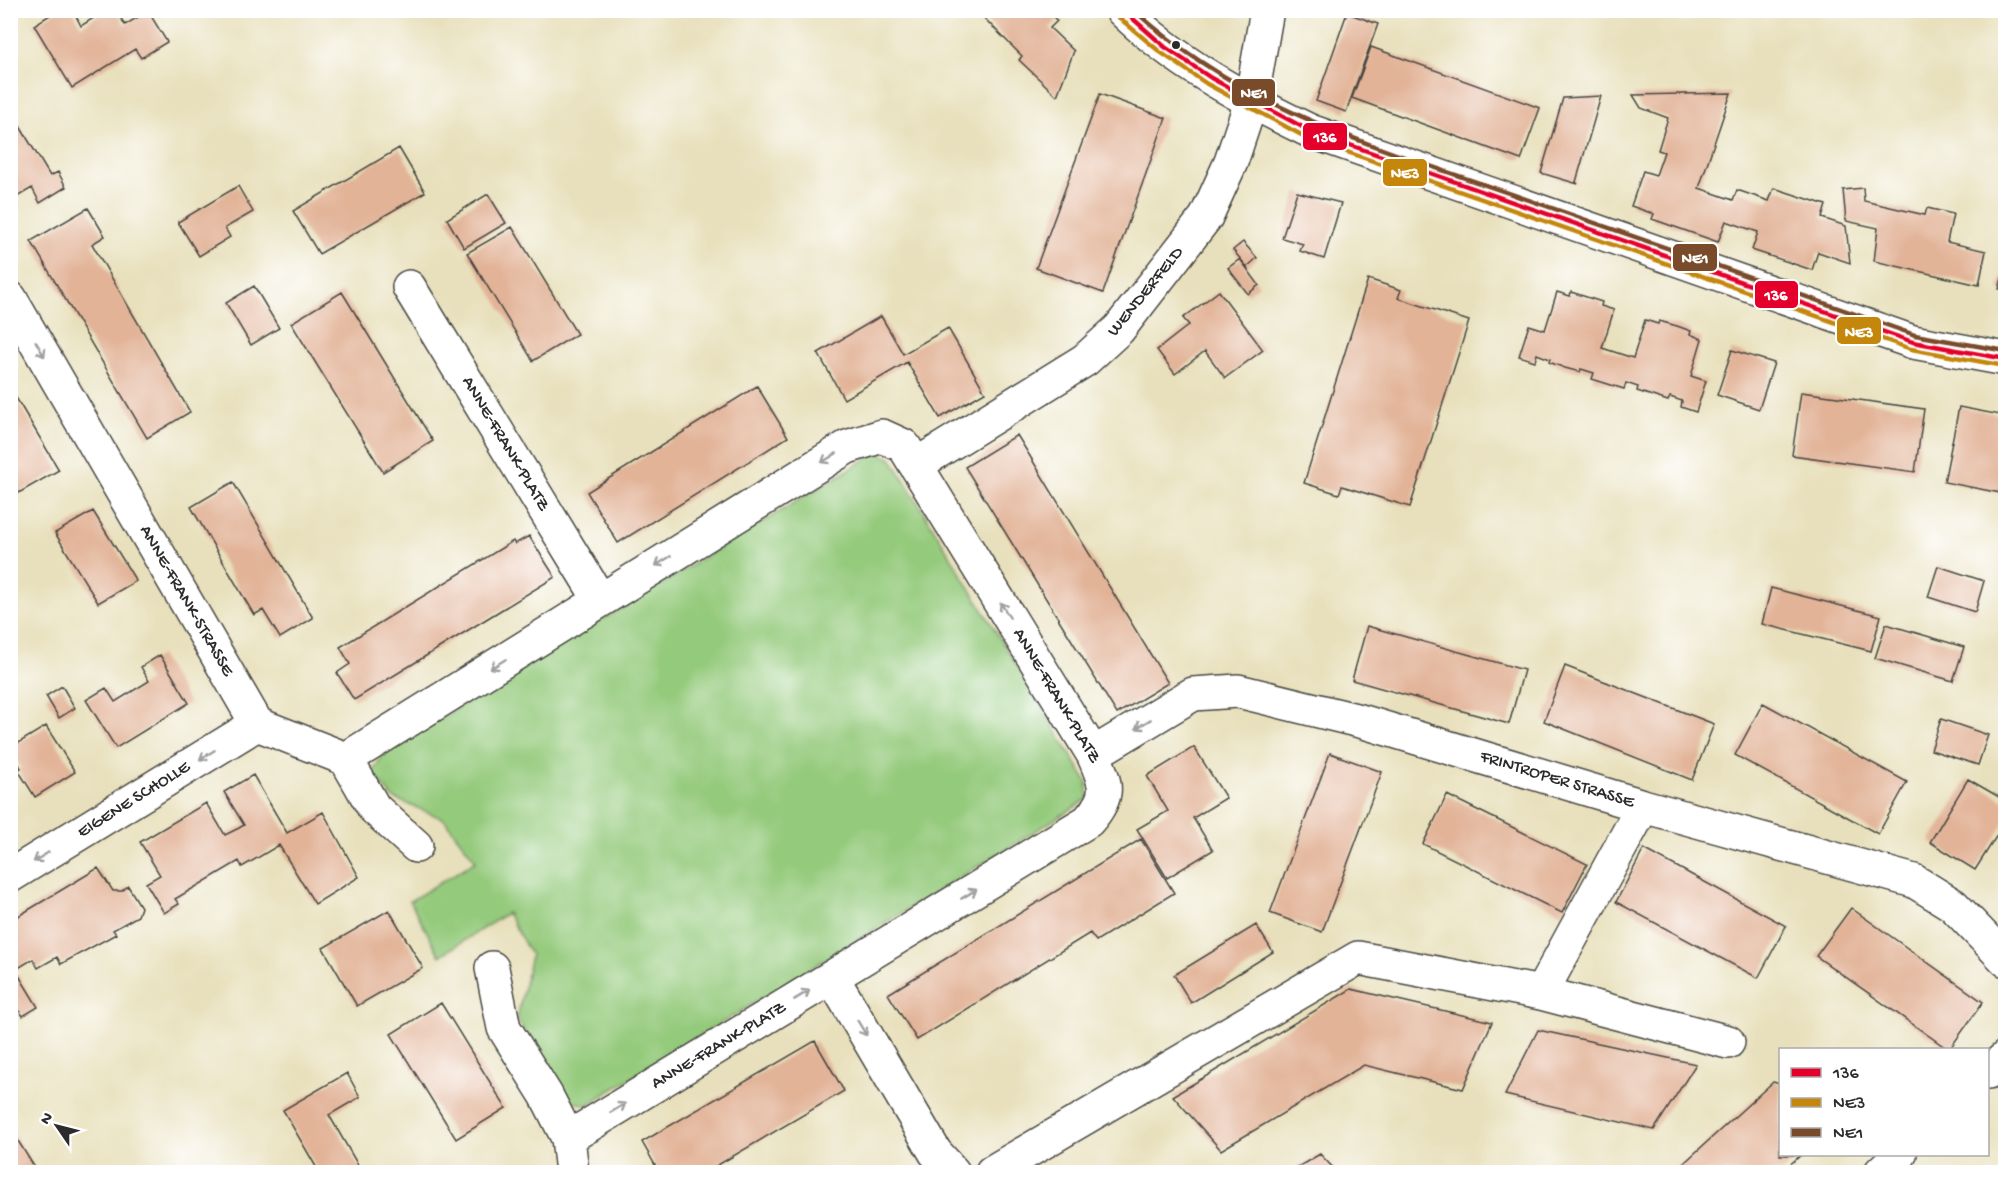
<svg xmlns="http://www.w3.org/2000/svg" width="2016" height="1183" viewBox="0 0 2016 1183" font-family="'Gochi Hand',sans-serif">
	<rect width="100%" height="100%" fill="#fff"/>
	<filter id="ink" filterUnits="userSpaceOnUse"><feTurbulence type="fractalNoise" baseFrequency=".0167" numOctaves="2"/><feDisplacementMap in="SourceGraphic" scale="12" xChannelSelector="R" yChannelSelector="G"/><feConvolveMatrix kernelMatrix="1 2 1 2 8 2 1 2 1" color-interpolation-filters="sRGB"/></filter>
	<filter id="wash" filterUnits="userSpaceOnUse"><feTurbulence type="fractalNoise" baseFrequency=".008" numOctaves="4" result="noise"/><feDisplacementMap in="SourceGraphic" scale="24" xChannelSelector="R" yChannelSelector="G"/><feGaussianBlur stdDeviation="1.35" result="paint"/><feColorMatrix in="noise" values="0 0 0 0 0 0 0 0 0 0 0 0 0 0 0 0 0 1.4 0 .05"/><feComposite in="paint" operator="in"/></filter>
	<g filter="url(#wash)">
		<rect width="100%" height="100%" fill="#e8e0bc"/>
		<path fill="#94ca7c" stroke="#607a54" stroke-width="1.5" d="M876 453 891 458 1087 782 1088 799 587 1105 567 1100 517 1019 531 955 507 913 440 956 410 901 476 861 444 819 393 798 372 773 384 753Z"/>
		<g id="blocks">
			<path fill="#e2b397" d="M58 10H73L81 26 106 10H116L125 25 148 11 167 42 141 58 135 49 72 88 34 25Z
				M990 10H1047L1057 21 1050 28 1074 51 1057 96 1019 60 1022 56 983 17Z
				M1347 13 1378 24 1346 112 1316 101Z
				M1371 47 1540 108 1521 160 1352 98Z
				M1731 93 1699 188 1733 200 1737 190 1769 201 1774 188 1826 205 1822 218 1846 226 1850 263 1818 252 1812 270 1752 250 1758 232 1726 221 1718 242 1652 219 1654 214 1631 206 1643 171 1656 175 1664 152 1658 150 1668 118 1641 108 1633 95Z
				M1100 94 1166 118 1103 293 1036 268Z
				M1601 96 1576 182 1578 184 1541 173 1563 98Z
				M10 110 50 176 58 172 66 187 40 203 32 188 10 201Z
				M399 148 425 192 319 254 293 211Z
				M238 186 253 212 225 228 230 237 199 256 178 222Z
				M1863 188 1864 201 1925 215 1927 208 1953 214 1947 242 1986 251 1979 285 1874 261 1878 228 1846 221 1843 190Z
				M1297 192 1341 203 1324 259 1300 251 1303 244 1282 238Z
				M488 194 506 223 464 248 447 219Z
				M88 208 105 236 92 244 190 412 147 438 31 241Z
				M512 227 577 334 533 361 467 253Z
				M1243 242 1257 258 1247 267 1233 250Z
				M1240 259 1259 285 1248 294 1228 268Z
				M2006 264V290L1999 289Z
				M1368 279 1401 290 1398 298 1469 321 1410 507 1342 486 1339 494 1304 483Z
				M254 286 279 328 251 345 226 303Z
				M1219 291 1263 350 1225 378 1205 351 1175 374 1157 350 1189 325 1183 318Z
				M342 292 433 441 383 472 291 323Z
				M1557 292 1570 296 1571 292 1602 302 1601 306 1614 310 1602 348 1633 358 1645 320 1658 324 1659 321 1677 326 1691 331 1690 334 1702 339 1691 376 1706 381 1696 412 1681 407 1682 401 1670 397 1668 401 1637 391 1638 387 1626 383 1624 389 1592 379 1594 373 1581 369 1580 372 1565 368 1549 362 1550 359 1537 354 1535 361 1519 356 1529 325 1545 330Z
				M881 316 903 354 948 328 985 392 940 418 907 362 844 399 818 353Z
				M1732 350 1774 363 1759 409 1717 395Z
				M757 386 788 437 618 543 587 492Z
				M1801 392 1924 409 1915 472 1792 455Z
				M15 396 59 470 10 498V398Z
				M1959 407 2006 416V494L1944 482Z
				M1017 435 1168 683 1117 714 965 467Z
				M233 482 313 618 280 638 263 610 254 615 191 507Z
				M93 511 136 581 98 603 55 533Z
				M529 536 555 577 354 700 337 673 350 664 340 647 513 541 515 544Z
				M1938 566 1984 581 1975 612 1928 597Z
				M1771 588 1881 616 1871 651 1762 624Z
				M1886 624 1964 647 1953 681 1875 658Z
				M1367 626 1524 670 1509 724 1352 680Z
				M160 655 189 703 116 748 86 700 106 688 115 702 149 681 141 667Z
				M1565 666 1714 724 1692 780 1544 721Z
				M62 686 75 708 59 718 46 696Z
				M1763 703 1907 782 1878 834 1735 755Z
				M1941 719 1988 735 1978 765 1931 750Z
				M46 726 75 772 35 797 18 770 21 768 10 748Z
				M1194 747 1226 798 1193 818 1213 850 1167 878 1137 829 1168 811 1147 776Z
				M1330 753 1382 772 1322 932 1270 913Z
				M253 775 287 833 323 812 359 877 315 904 279 845 242 867 239 861 175 899 179 904 164 913 146 883 160 875 140 842 206 803 225 835 239 828 244 825 224 792Z
				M1968 779 2006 801V821L1975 870 1930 842Z
				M1447 795 1587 864 1562 913 1423 844Z
				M1141 839 1174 893 1096 941 1090 933 917 1040 888 994Z
				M1644 849 1786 926 1758 978 1616 902Z
				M98 868 113 891H122L128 886 141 907 138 916 113 930 116 934 61 964 57 957 38 968 33 959 15 970 10 962V921Z
				M1851 908 1983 1002 1949 1050 1816 956Z
				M389 910 423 968 357 1006 323 948Z
				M1256 925 1273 952 1191 1003 1174 975Z
				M18 974 38 1007 23 1016 10 998V979Z
				M1351 989 1492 1022 1463 1089 1364 1065 1221 1150 1173 1096Z
				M441 1003 506 1108 456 1139 391 1034Z
				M1538 1030 1696 1064 1654 1130 1505 1095Z
				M815 1041 844 1091 706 1172H659L642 1142Z
				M347 1073 360 1097 329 1115 362 1172H319L283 1110Z
				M1773 1082 1780 1084V1155H1801L1781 1172H1674Z
				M10 1128 35 1168 28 1172H10Z
				M1320 1154 1337 1172H1289Z"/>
		</g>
	</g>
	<g filter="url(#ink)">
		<use href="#blocks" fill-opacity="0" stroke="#474641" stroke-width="1.5"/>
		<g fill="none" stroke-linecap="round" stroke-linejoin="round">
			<defs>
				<path id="minor" d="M1122 10C1176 63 1242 98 1310 131L1913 342 2006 359
					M409 287 600 600
					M10 298 257 724 346 759 374 808 416 846
					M916 465 1085 360 1119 329 1206 217 1231 162 1251 102 1267 10
					M1093 754 1193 694 1238 691 1364 722 1643 806 1914 881 1953 905 2006 960
					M346 759 847 447 882 436 904 446 1093 754C1106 784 1112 794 1088 821L568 1138
					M10 876 257 724
					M492 968 504 1028 546 1095 568 1138 572 1172
					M832 977 935 1152 953 1172
					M1541 993 1643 806
					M1988 1073 2006 1057
					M992 1172 1358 958 1541 993 1728 1042
					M1881 1172 1900 1154"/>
			</defs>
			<use href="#minor" stroke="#474641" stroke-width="36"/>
			<use href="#minor" stroke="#fff" stroke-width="33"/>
			<defs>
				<path id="bus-1" d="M1123 10 1165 47 1211 78 1310 131 1913 342 2006 359"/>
				<path id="bus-2" d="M1117 16 1160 52 1207 84 1307 138 1911 349 2005 366"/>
				<path id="bus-3" d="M1134 10C1245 112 1387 150 1526 199 1656 244 1785 289 1915 335L2006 351"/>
			</defs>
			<use href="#bus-1" stroke="#fff" stroke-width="9"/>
			<use href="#bus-2" stroke="#fff" stroke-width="9"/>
			<use href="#bus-3" stroke="#fff" stroke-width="9"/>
			<use href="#bus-1" stroke="#e4002b" stroke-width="4.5"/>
			<use href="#bus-2" stroke="#c4870b" stroke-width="4.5"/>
			<use href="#bus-3" stroke="#7a4b2a" stroke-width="4.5"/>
		</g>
		<defs><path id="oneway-shaft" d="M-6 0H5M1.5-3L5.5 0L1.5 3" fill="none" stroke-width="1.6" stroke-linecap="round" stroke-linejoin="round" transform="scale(1.5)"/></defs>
		<g stroke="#a0a0a0">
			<use href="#oneway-shaft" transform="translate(40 349) rotate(60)"/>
			<use href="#oneway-shaft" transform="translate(829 458) rotate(148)"/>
			<use href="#oneway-shaft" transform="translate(663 561) rotate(148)"/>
			<use href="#oneway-shaft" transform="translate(1005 610) rotate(-121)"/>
			<use href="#oneway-shaft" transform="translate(498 664) rotate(148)"/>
			<use href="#oneway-shaft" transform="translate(1143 724) rotate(149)"/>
			<use href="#oneway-shaft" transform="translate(207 755) rotate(148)"/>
			<use href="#oneway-shaft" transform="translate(41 857) rotate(148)"/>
			<use href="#oneway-shaft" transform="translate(969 894) rotate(-31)"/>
			<use href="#oneway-shaft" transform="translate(802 995) rotate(-31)"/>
			<use href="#oneway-shaft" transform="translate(862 1028) rotate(59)"/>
			<use href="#oneway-shaft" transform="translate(618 1108) rotate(-31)"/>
		</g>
	</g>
	<circle fill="#2b2b2b" stroke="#fff" stroke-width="2" cx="1176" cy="45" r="5"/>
	<g text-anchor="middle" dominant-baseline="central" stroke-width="6" stroke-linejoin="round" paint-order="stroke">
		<g font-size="18" fill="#2b2b2b" stroke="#fff">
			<text transform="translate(1146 292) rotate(-51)">WENDERFELD</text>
			<text transform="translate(505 444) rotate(59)">ANNE-FRANK-PLATZ</text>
			<text transform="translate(186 601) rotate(60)">ANNE-FRANK-STRASSE</text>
			<text transform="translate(1056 696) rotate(59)">ANNE-FRANK-PLATZ</text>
			<text transform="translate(1557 780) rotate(17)">FRINTROPER STRASSE</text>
			<text transform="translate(134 800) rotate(-32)">EIGENE SCHOLLE</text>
			<text transform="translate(719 1046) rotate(-31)">ANNE-FRANK-PLATZ</text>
		</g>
	</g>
	<g stroke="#fff" stroke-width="2">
		<rect x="1231" y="78" width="45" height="29" rx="6" fill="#7a4b2a"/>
		<rect x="1302" y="122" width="46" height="29" rx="6" fill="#e4002b"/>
		<rect x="1382" y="158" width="46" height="29" rx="6" fill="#c4870b"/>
		<rect x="1672" y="243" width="46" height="29" rx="6" fill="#7a4b2a"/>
		<rect x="1754" y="280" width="45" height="29" rx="6" fill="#e4002b"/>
		<rect x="1836" y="316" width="46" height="29" rx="6" fill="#c4870b"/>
	</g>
	<g font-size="16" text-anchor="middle" font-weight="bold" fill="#fff">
		<text x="1254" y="98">NE1</text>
		<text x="1325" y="142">136</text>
		<text x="1405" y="178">NE3</text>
		<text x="1695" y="263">NE1</text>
		<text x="1776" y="300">136</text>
		<text x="1859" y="337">NE3</text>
	</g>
	<rect width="2016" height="1183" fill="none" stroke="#fff" stroke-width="36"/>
	<rect x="1779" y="1048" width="210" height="108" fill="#ffffff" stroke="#aaaaaa" stroke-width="1.5"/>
	<rect x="1791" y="1068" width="30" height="9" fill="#e4002b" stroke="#aaaaaa" stroke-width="1.5"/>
	<text x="1833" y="1078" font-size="18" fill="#2b2b2b">136</text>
	<rect x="1791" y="1098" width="30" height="9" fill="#c4870b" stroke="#aaaaaa" stroke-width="1.5"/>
	<text x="1833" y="1108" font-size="18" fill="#2b2b2b">NE3</text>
	<rect x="1791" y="1128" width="30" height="9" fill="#7a4b2a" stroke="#aaaaaa" stroke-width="1.5"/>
	<text x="1833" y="1138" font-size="18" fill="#2b2b2b">NE1</text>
	<g transform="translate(57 1126) rotate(305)" stroke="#ffffff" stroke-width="4.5" paint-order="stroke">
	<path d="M0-4.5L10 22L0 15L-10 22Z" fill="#2b2b2b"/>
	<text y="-9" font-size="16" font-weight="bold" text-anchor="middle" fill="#2b2b2b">N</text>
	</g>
</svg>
